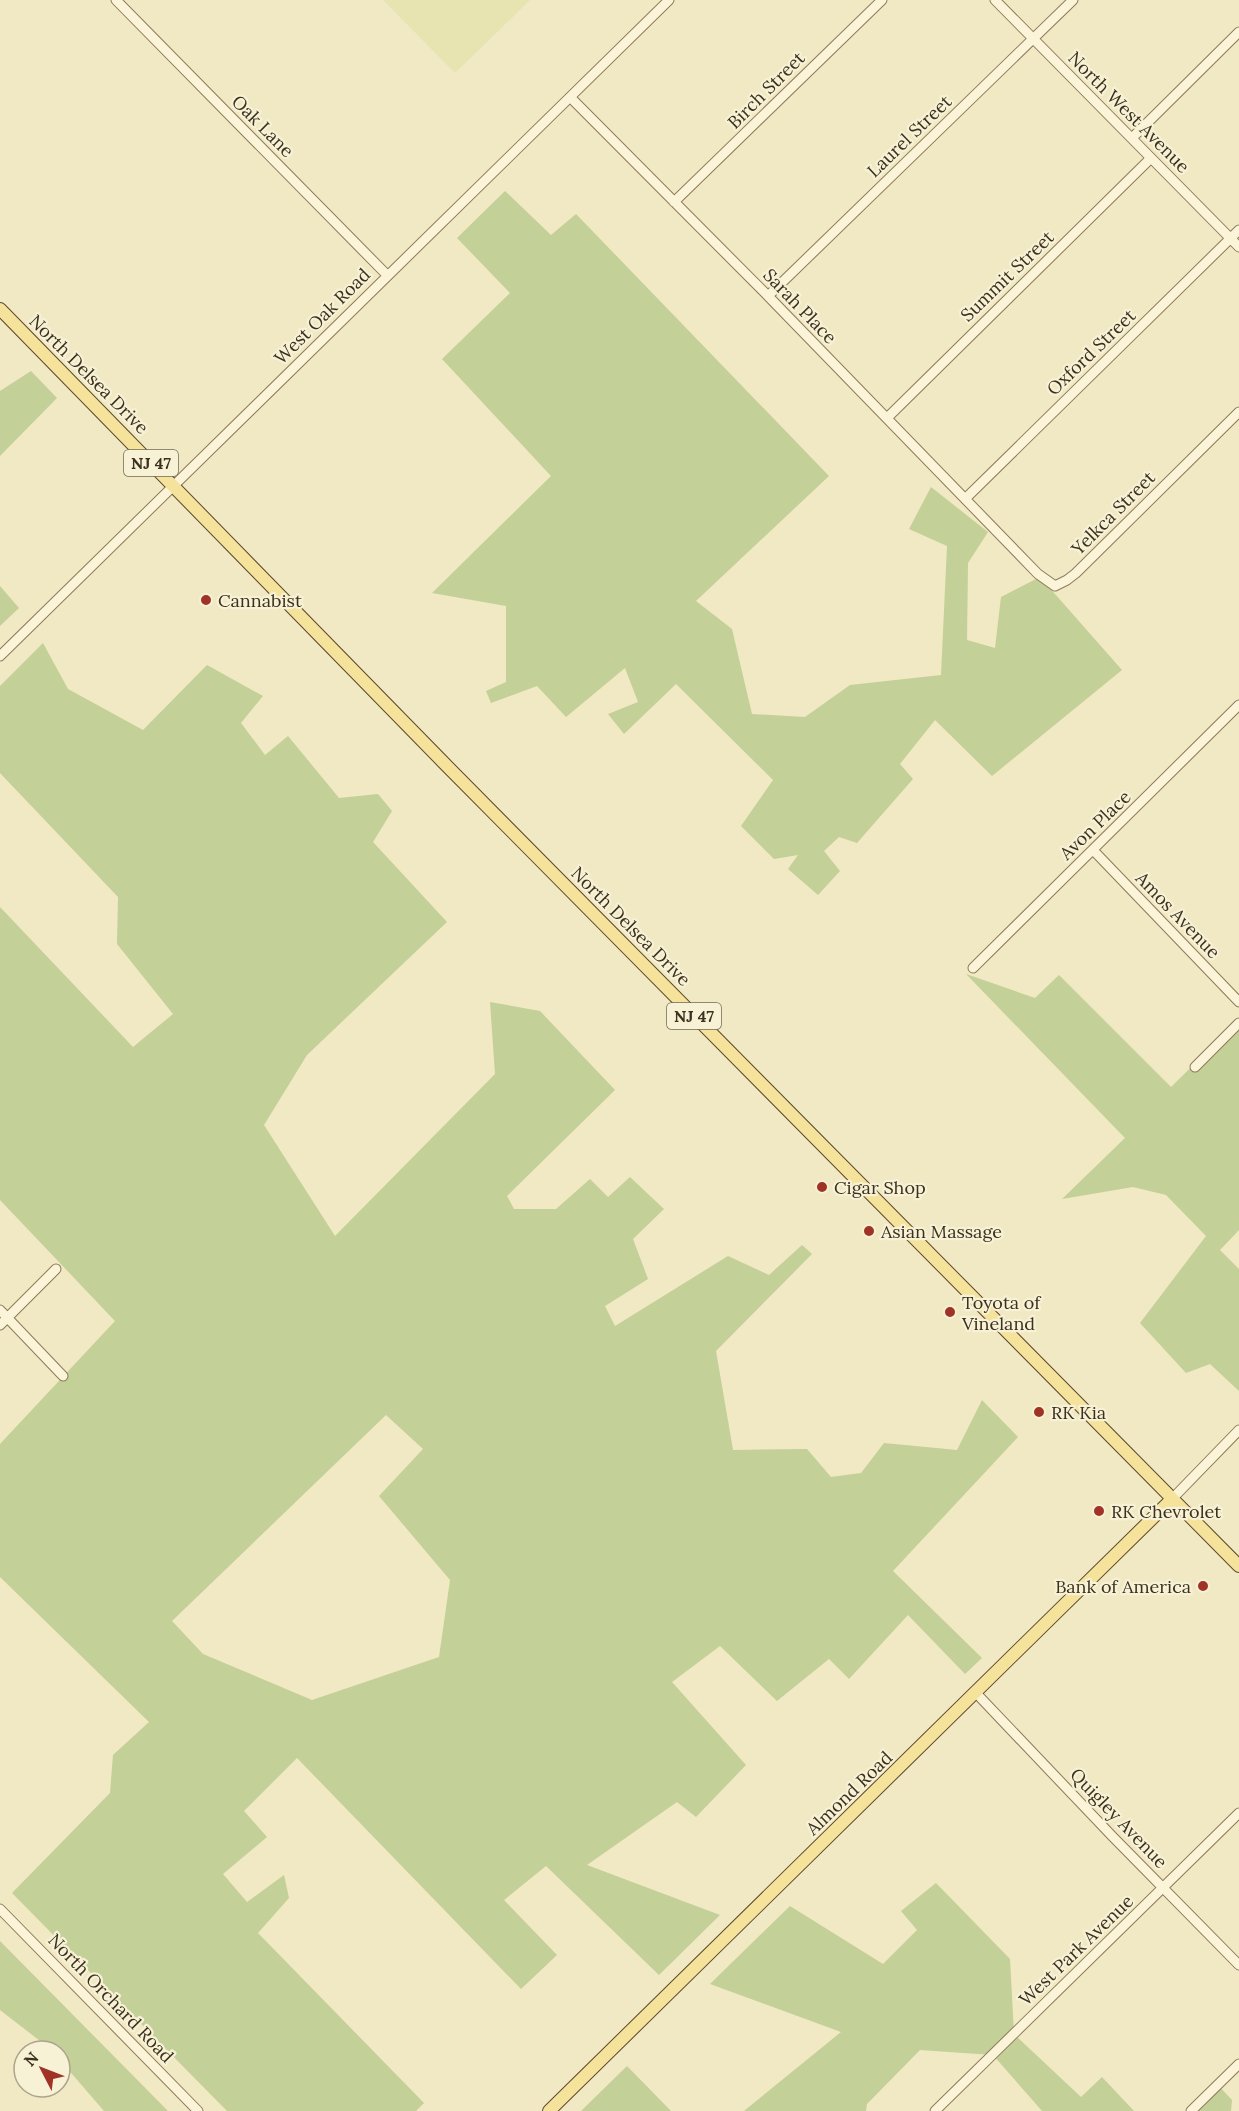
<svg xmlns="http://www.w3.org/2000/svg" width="1239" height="2111" viewBox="0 0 1239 2111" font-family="Lora,serif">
	<rect width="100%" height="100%" fill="#f1e8c4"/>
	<path fill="#e7e4b1" d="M383 0H530L455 73Z"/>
	<path fill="#c3d097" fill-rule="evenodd" d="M505 191 551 235 576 214 829 476 696 601 732 629 752 714 805 717 850 685 941 675 947 546 909 529 931 487 988 532 968 563 967 640 995 648 1001 597 1040 577 1122 670 992 776 935 720 900 764 913 779 857 843 839 837 824 851 840 871 818 895 788 869 798 855 774 859 741 826 773 780 676 684 624 734 608 714 638 702 625 668 566 717 537 686 491 703 486 691 506 682V606L432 593 551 476 442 359 510 293 457 238Z
		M31 371 57 398 0 456V391Z
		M0 586 19 608 0 626Z
		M43 643 68 689 143 730 207 665 263 696 241 723 265 755 288 736 339 798 378 794 392 811 373 842 447 922 307 1055 264 1125 335 1236 495 1074 490 1002 540 1011 615 1090 507 1196 514 1209H556L590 1179 608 1197 630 1177 664 1209 633 1239 648 1279 605 1306 615 1326 728 1256 769 1275 802 1245 812 1254 716 1351 733 1450 807 1449 831 1477 861 1473 884 1443 957 1450 982 1400 1018 1437 893 1571 982 1658 965 1674 908 1615 849 1679 829 1659 777 1701 720 1646 672 1682 746 1765 696 1817 677 1802 587 1865 720 1915 659 1975 546 1866 504 1900 557 1955 521 1989 297 1758 244 1811 267 1837 223 1874 247 1902 284 1875 289 1898 258 1933 424 2103 416 2111H227L12 1893 110 1793 113 1755 149 1722 0 1577V1444L115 1321 0 1200V907L133 1047 173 1014 117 944 118 897 0 773V686ZM386 1415 423 1449 379 1496 450 1580 439 1657 312 1700 203 1654 172 1621Z
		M966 974 1035 998 1059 975 1171 1087 1239 1020V1230L1220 1250 1239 1269V1391L1210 1364 1186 1373 1140 1323 1206 1236 1166 1195 1133 1187 1062 1199 1125 1138Z
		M936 1883 1010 1959 1014 2034 1081 2097 1102 2077 1134 2111H1042L993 2055 920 2050 867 2104 866 2111H744L841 2032 710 1984 790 1906 883 1964 917 1930 901 1911Z
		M0 1941 168 2111H104L60 2060V2051H53L0 2010Z
		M627 2066 671 2111H581Z
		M1217 2084 1232 2100 1231 2111H1190Z"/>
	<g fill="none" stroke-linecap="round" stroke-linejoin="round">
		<defs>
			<path id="minor" d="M116 0 387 275
				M995 0 1239 247
				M570 97 768 296 1038 574 1055 586 1067 580 1076 573 1239 412
				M1132 138 1239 32
				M674 202 882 0
				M768 296 1073 0
				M887 418 1151 158
				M966 498 1239 230
				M0 656 669 0
				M1093 850 1239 1002
				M973 968 1239 705
				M1195 1067 1239 1023
				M0 1310 63 1376
				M0 1325 56 1269
				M1172 1499 1239 1430
				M976 1693 1113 1837 1239 1965
				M0 1909 198 2111
				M935 2111 1239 1813
				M1191 2111 1239 2064"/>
			<path id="major" d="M0 309 443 762 1239 1566
				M549 2111 1172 1499"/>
		</defs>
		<use href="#minor" stroke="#8d7a59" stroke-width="11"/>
		<use href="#major" stroke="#5a472e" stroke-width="14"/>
		<use href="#minor" stroke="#fbf4d8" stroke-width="9"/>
		<use href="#major" stroke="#f5e39b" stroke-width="12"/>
	</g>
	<g fill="#9f3326" stroke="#f7f1d5" stroke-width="2">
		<circle cx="206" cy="600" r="6"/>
		<circle cx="822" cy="1187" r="6"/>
		<circle cx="869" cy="1231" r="6"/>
		<circle cx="950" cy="1312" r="6"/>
		<circle cx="1039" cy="1412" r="6"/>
		<circle cx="1099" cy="1511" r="6"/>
		<circle cx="1203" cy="1586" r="6"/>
	</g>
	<g text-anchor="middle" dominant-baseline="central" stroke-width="4.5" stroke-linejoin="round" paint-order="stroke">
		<g fill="#f7f1d5" stroke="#746a55" stroke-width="1.5">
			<rect x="124" y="450" width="54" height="26" rx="4.5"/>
			<rect x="667" y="1003" width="54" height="26" rx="4.5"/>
		</g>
		<g font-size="16" font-weight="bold" fill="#3c301e">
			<text x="151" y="463">NJ 47</text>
			<text x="694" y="1016">NJ 47</text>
		</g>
		<g font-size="18" fill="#3c301e" stroke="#f7f1d5">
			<text transform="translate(766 90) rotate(-45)">Birch Street</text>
			<text transform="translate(1129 112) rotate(45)">North West Avenue</text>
			<text transform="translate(263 126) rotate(45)">Oak Lane</text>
			<text transform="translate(909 136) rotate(-44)">Laurel Street</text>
			<text transform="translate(1007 276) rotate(-44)">Summit Street</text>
			<text transform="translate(800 306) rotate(46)">Sarah Place</text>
			<text transform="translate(322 316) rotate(-45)">West Oak Road</text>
			<text transform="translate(1091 352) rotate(-44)">Oxford Street</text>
			<text transform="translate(89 374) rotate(45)">North Delsea Drive</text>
			<text transform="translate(1113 513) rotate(-45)">Yelkca Street</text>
			<text transform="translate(1095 825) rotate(-44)">Avon Place</text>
			<text transform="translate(1178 915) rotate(46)">Amos Avenue</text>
			<text transform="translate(631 926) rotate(45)">North Delsea Drive</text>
			<text transform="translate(849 1793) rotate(-44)">Almond Road</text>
			<text transform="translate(1119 1818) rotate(46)">Quigley Avenue</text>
			<text transform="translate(1076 1950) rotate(-44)">West Park Avenue</text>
			<text transform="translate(111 1998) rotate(46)">North Orchard Road</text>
		</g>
		<g font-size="18" fill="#3c301e" stroke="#f7f1d5" text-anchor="start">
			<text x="218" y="600">Cannabist</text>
			<text x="834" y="1187">Cigar Shop</text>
			<text x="881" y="1231">Asian Massage</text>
			<text x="962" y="1302">Toyota of<tspan x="962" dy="21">Vineland</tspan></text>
			<text x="1051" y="1412">RK Kia</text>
			<text x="1111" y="1511">RK Chevrolet</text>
			<text x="1191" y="1586" text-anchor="end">Bank of America</text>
		</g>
	</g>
	<g transform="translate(42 2069) rotate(312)"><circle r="28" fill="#f7f1d5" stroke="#aca48c" stroke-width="1.5"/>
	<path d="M0-4.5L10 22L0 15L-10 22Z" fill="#9f3326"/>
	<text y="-9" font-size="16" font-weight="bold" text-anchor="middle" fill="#3c301e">N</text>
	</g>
</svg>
